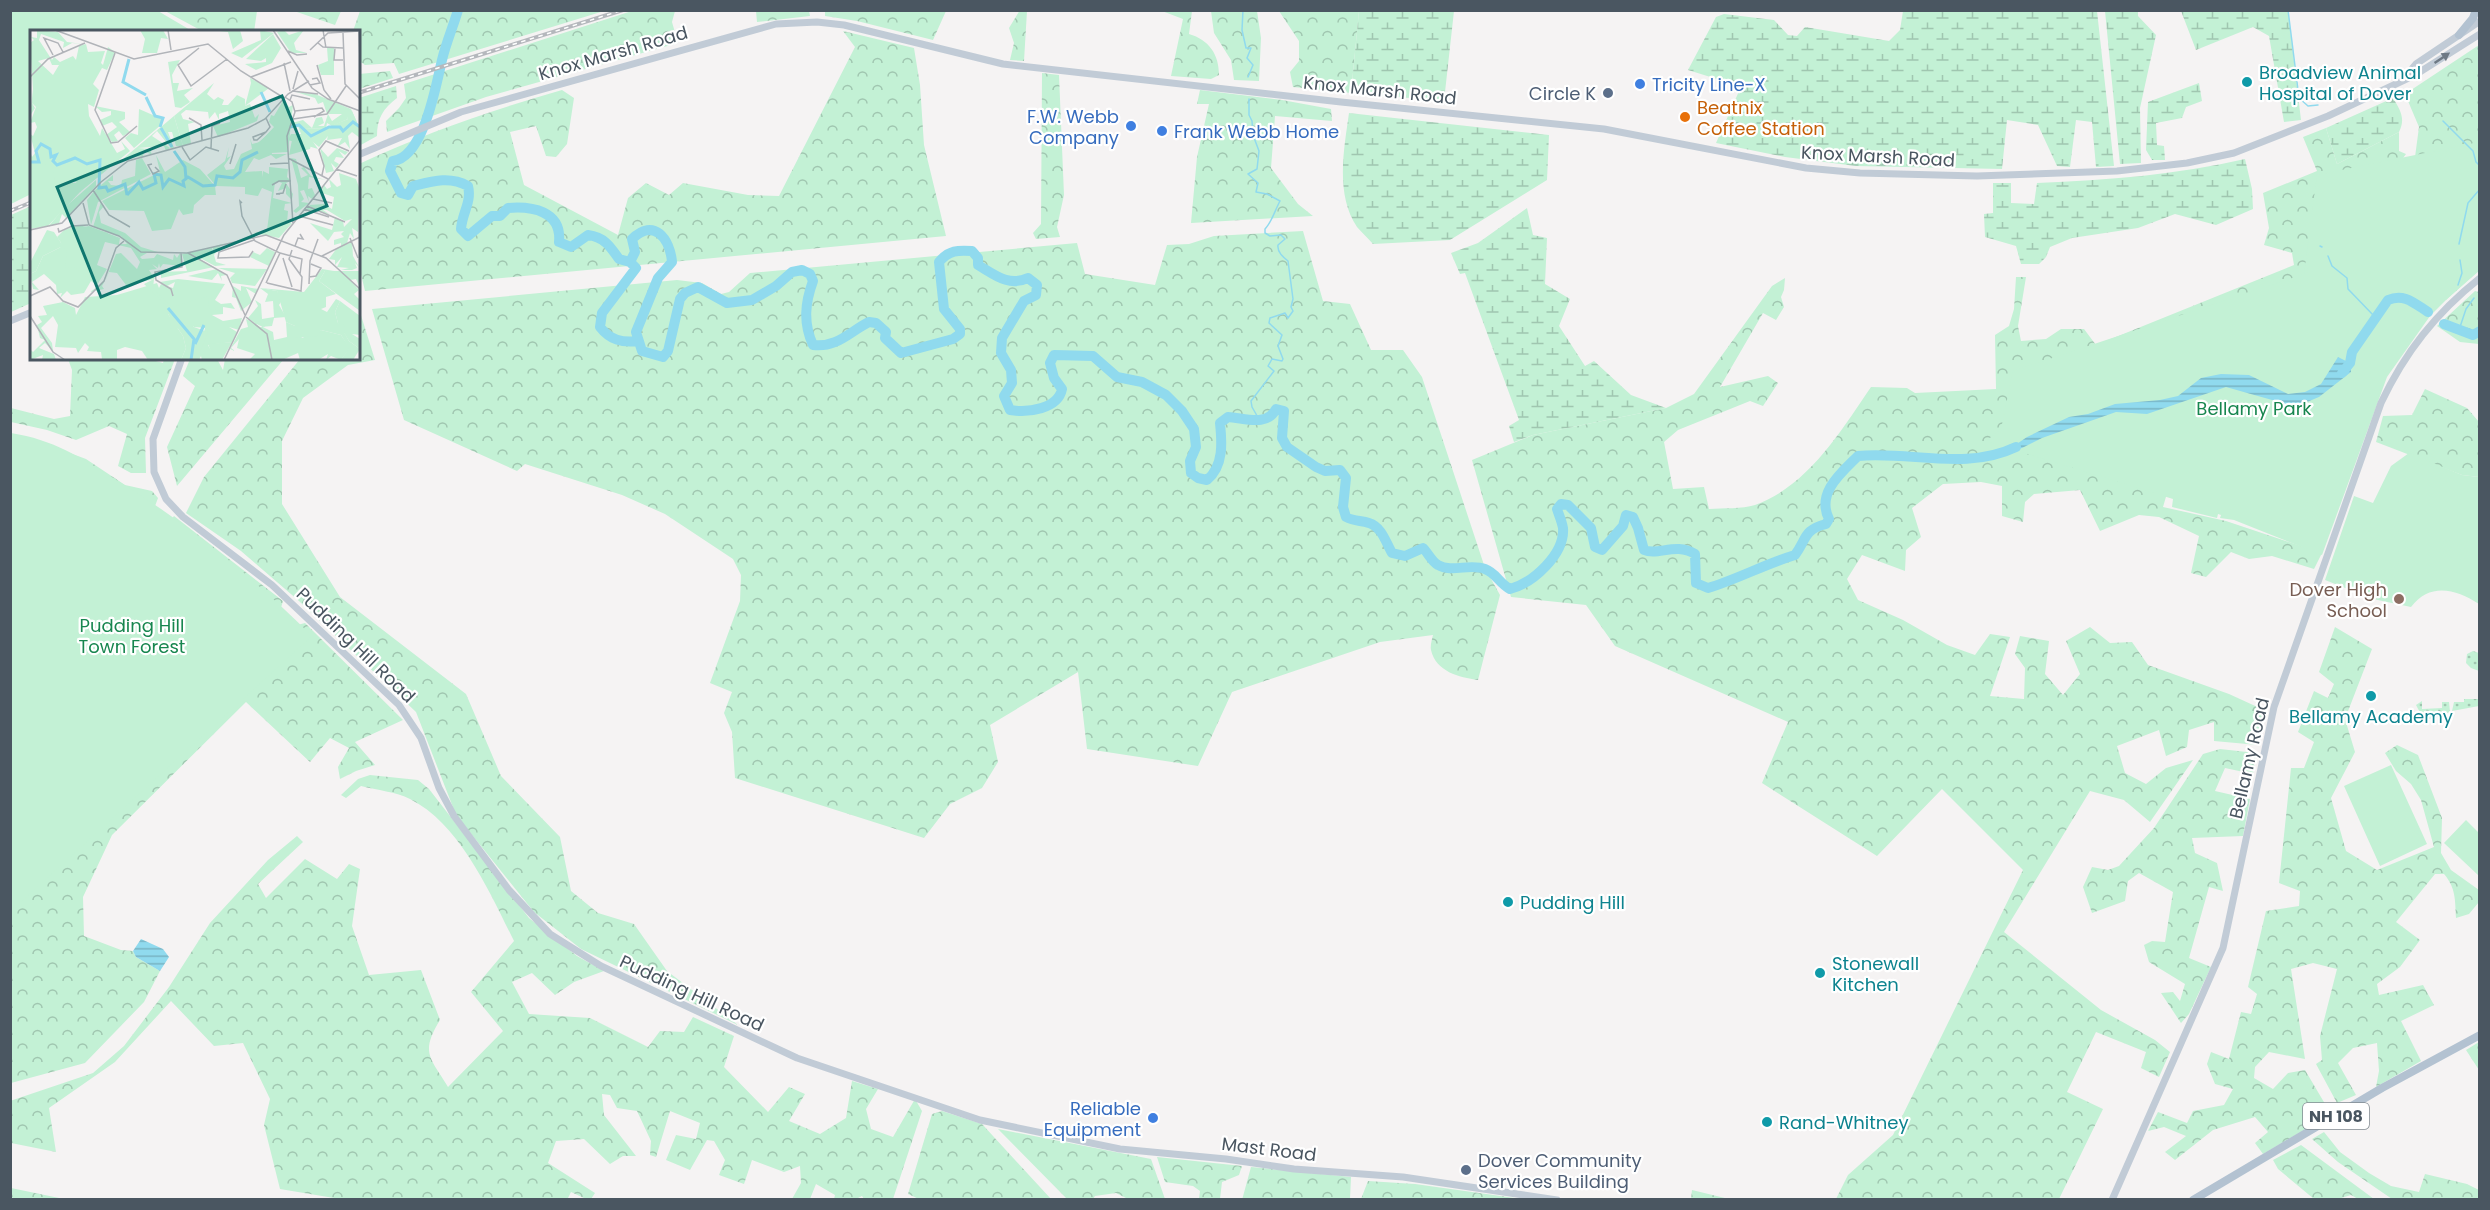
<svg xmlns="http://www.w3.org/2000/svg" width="2490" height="1210" viewBox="0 0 2490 1210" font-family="Poppins,sans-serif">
	<defs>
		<pattern id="grass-dots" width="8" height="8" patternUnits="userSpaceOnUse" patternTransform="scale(1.5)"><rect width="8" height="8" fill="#c3f1d5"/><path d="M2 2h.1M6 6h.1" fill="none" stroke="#a0c6b0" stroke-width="1.8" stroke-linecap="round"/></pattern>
		<pattern id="forest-crowns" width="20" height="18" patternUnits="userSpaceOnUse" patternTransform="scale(1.5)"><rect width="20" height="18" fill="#c3f1d5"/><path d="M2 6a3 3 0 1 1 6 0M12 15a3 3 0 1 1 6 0" fill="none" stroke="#a0c6b0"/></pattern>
		<pattern id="wetland-marsh" width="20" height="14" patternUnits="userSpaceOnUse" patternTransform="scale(1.5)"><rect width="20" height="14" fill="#c3f1d5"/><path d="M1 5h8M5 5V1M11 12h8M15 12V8" fill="none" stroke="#a0c6b0"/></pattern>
		<pattern id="water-rules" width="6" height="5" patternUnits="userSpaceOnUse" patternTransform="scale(1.5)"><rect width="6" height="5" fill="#90daee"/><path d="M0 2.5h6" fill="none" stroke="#78b4c4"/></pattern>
	</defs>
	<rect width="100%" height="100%" fill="#f5f3f3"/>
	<path fill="url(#grass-dots)" d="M2473 651 2479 653V671L2471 668 2466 663 2467 654Z
		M2464 699H2479V706L2452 711 2454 702H2464Z
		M2422 701V709L2442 708V702H2449L2450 712C2431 719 2426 726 2416 705Z"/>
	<path fill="url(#forest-crowns)" d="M635 10 675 11 672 22 678 43 486 97 387 132 386 121 399 108 406 98 404 84Z
		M1020 10 1027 11 1024 61 1010 60 1014 43 1009 28Z
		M165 11H257L254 32 202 31Z
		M294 11 341 10V11L335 25Z
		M360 11V10L604 11 399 74 394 63 365 65 359 61 358 32 353 31Z
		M756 11H809L810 16 757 22Z
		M825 11V10L946 11 933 40 857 21 825 16Z
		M1162 11H1192L1189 34C1209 40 1219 54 1219 75L1211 79 1171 76 1183 19Z
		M1211 11H1257L1261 38 1259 81 1234 80 1231 60 1214 33Z
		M1279 11H1359L1351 93 1293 87 1290 72 1299 61V41Z
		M843 31 914 48 920 85 924 145 946 236 365 291 358 262 359 164C425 133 492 110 562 90L574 98 567 144 556 157 546 156 536 126 510 132 524 185 618 235 628 198 646 183 669 195 683 183 748 195 779 196 855 47Z
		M2479 45V264L2415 157 2419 127 2405 94Z
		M390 71 393 78 359 89V74Z
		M1042 73 1059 75 1064 195 1057 227 1060 237 1036 239 1033 233 1041 224Z
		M1200 90 1282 100 1331 109 1332 121 1275 116 1271 168 1298 204 1313 216 1191 223 1197 157 1209 104H1197Z
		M2326 128 2337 164 2399 132V151L2406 154 2369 205 2477 272 2446 300 2410 278 2435 309 2414 336 2187 425 2163 507 2226 521 2322 553 2314 569 2272 556 2249 559 2231 552 2206 577 2191 573 2199 536 2159 517 2139 515 2100 531 2080 490 2034 494 2025 502 2023 522 2002 516V486L1981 482 1943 484 1912 508 1921 537 1906 550 1905 571 1862 555 1847 579 1858 600 1903 620 1947 645 1975 655 1990 634 2010 637 1990 696 2024 699 2025 668 2015 654 2020 636 2049 641 2045 674 2063 695 2080 674 2066 641 2090 627 2110 643 2132 642 2148 665 2229 694 2264 710 2258 745 2214 741V722L2189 730 2187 747 2166 756 2159 730 2117 746 2125 773 2146 784 2166 768 2193 760 2150 822 2124 800 2090 791 2004 932 2101 1010 2155 1040 2170 1052 2159 1077 2141 1068 2146 1052 2096 1032 2067 1092 2103 1109 2059 1199H1836L1848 1175 1893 1135 2023 870 1942 789 1877 856 1762 783 1788 722 1615 646 1586 605 1511 597 1472 460 1533 435 1666 408 1694 394 1772 286 1785 278 1784 290 1781 297 1784 307 1776 320 1763 313 1720 387 1768 376 1778 383 1763 406 1750 401 1678 430 1664 442 1673 489 1704 487 1709 509C1723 508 1742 509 1755 505 1808 486 1841 431 1871 387L1907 388 1915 393 1996 389 1995 335 2009 326 2014 309 2016 277H2026L2018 326 2021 341 2046 339 2061 329H2084L2096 345 2294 265 2292 253 2264 245 2269 228 2263 193 2317 171 2303 137Z
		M1303 231 1323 301 1350 304 1371 350H1403L1422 377 1485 568 1500 595 1478 680C1459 677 1436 672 1431 650 1430 646 1432 639 1433 635L1380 642 1232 692 1198 766 1087 749 1078 672 990 725 998 762 982 788 950 804 924 838 735 778 732 732 724 713 732 692 710 683 740 601 741 575 733 559 665 514 622 495 525 464 517 471 404 420 372 309 677 280 702 283 721 294 729 292 750 273 1077 243 1085 274 1155 285 1167 245 1189 244 1214 236Z
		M2475 291 2479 292V344L2460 342 2437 326Z
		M359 309 375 360 348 365 303 398 282 441V504L340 597 466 694 501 776 560 837 571 891 598 913 634 924 667 971 738 1025 581 949 534 912 456 815 416 712 299 601 241 551 186 513 204 477 300 359 358 358Z
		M145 358 163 363 164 359H175L145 438 146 473H131L118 466 127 434 109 426 76 440 47 430 11 422V408L54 419 70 416 72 370 68 359Z
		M190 359H217L223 370 225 359H284L177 486 167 447 195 386 183 376Z
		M2425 389 2467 408 2479 422V477L2462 475 2376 442 2383 416 2412 415Z
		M10 435 43 443 86 459 125 485 152 491 158 498 147 528 144 554 174 516 283 601 274 631 305 623 403 720 355 742 375 765 356 771 340 779 338 767 349 748 330 738 310 762 246 702 112 835 83 897 84 936 121 950 133 951 136 957 160 971 144 1002 85 1063 11 1083Z
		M2335 627 2372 649 2345 719 2355 752 2331 798 2346 851 2377 870 2434 847 2421 800 2411 784 2396 771 2385 753 2397 745 2418 755 2442 818 2441 853 2451 870 2479 890V902L2469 914 2456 918C2455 900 2456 888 2444 874H2435L2396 922 2420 940 2400 967 2377 984 2379 995 2423 985 2434 1005 2401 1021 2421 1061 2376 1087 2379 1071 2377 1043 2353 1048 2338 1063 2356 1095 2337 1103 2316 1064 2322 1060 2320 1036 2337 969 2313 963 2291 969 2305 1059 2269 1052 2255 1067 2254 1078 2273 1089 2288 1073 2305 1070 2331 1114 2263 1154 2255 1143 2268 1132 2255 1117 2213 1130 2175 1160 2165 1152 2186 1136 2164 1127 2148 1131 2158 1112 2187 1123 2193 1111 2224 1105 2233 1089 2215 1084 2207 1064 2211 1052 2229 1059 2241 1012 2251 1014 2257 994 2248 987 2266 911 2299 906 2300 891 2279 883 2291 768H2304L2314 742 2298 732 2314 691 2328 698 2334 684 2319 672Z
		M2220 749 2256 753 2253 774 2225 768 2215 791 2250 799 2243 836 2192 838 2195 853 2217 863 2223 891 2209 887 2189 958 2211 967 2189 1014 2181 1023 2161 993 2173 992 2180 1001 2185 984 2149 962 2144 945 2152 941 2165 942 2173 892 2139 873 2128 881 2125 901 2092 913 2083 887 2092 867 2108 870 2119 866 2154 828 2203 754Z
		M370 775 418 780 429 789 529 918 577 956 604 971 574 982 555 995 532 973 512 982 529 1014 590 1018 648 1047 660 1031 684 1032 693 1017 734 1036 724 1067 768 1112 789 1087 805 1094 789 1121 820 1134 846 1118 852 1081 878 1089 866 1109 871 1129 893 1137 915 1099 922 1111 893 1199H864L862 1196 856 1199H834L835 1195 816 1184 810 1199H792L801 1183 800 1166 784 1172 752 1160 744 1184 719 1175 725 1160 714 1141 707 1140 690 1170 666 1160 676 1135 696 1139 700 1123 670 1111 656 1157 650 1155 651 1141 637 1111 617 1108 610 1095 602 1094 604 1115 636 1156H623L610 1164 584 1139 556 1141 548 1163 595 1193 591 1199H586L571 1192 567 1200 340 1199 280 1189 264 1125 270 1099 243 1043 214 1046 171 1001 115 1062 49 1108 56 1152 11 1143 10 1101 93 1073 124 1046 169 987 210 923 268 860 297 836 303 842 258 884 266 898 305 859 337 879 349 864 360 869 352 926 369 975 421 970 440 1020C420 1053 430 1057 448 1087L503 1031 471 992 514 941C490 893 460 824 410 799 396 792 377 790 361 786L346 798 341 795 358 779Z
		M2479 1042 2480 1069 2479 1070 2466 1050Z
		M942 1111 982 1124 1051 1199 921 1200 908 1194 932 1114Z
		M998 1129 1151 1159 1165 1199H1128L1116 1193 1095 1196 1093 1199H1067Z
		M2324 1132 2340 1152 2369 1173 2391 1186 2419 1192 2425 1174 2467 1184 2479 1190V1199H2392L2338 1162 2312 1139Z
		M2301 1145 2374 1199H2358L2351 1195 2338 1199H2314L2278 1169 2273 1160Z
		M1157 1157 1242 1166 1239 1175 1222 1182 1220 1199H1199L1200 1191 1193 1186 1165 1182Z
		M1251 1167 1351 1177 1350 1199 1242 1200Z
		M1368 1181 1415 1184 1522 1199H1361Z
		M11 1188 64 1199H11Z
		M1692 1190 1729 1199H1691Z"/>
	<path fill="url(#wetland-marsh)" d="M1359 11H1454L1444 101 1351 93Z
		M1903 11H2097L2114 166 2096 167 2092 122 2076 120 2070 167 2057 166 2038 125 2007 120 2002 169 1856 166 1785 157 1716 143 1740 89 1720 80 1688 70 1716 17 1724 14 1774 20 1788 35 1797 36 1805 27 1889 41 1900 30Z
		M2105 11H2138V16L2156 35 2140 108 2141 163 2120 164Z
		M2181 11H2288L2301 120 2284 122 2269 36 2253 27 2196 50Z
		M2199 83 2202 101 2186 107 2182 118 2156 123 2157 145 2164 146 2165 160H2152L2146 150 2148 102Z
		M396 86 397 98C383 109 377 118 377 136L359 146V98Z
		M2393 98C2400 110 2406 118 2399 132L2337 164 2326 128Z
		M1349 113 1549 135 1547 180 1450 240 1373 244C1368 238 1362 233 1357 227 1335 194 1344 149 1349 113Z
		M2245 159 2252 189 2253 209 2216 225 2175 214 2138 228 2072 238 2050 247 2046 257 2039 264H2021L2016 246 1985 237 1984 214 1993 213V183H2011V203L2034 204 2037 183C2108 180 2176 175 2245 159Z
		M31 206V303L11 312V215Z
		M1527 208 1533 235 1547 238 1545 284 1570 299 1559 326 1585 366 1594 361 1631 395 1666 408 1533 435 1514 442 1509 426 1519 420 1465 273 1460 274 1451 253 1478 243Z"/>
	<path fill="#c3f1d5" d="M11 10 158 11 192 31 32 32 31 194 11 204Z
		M2479 142V271L2448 298 2430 316 2387 377 2322 555 2234 520 2220 518 2221 515 2218 514 2217 518 2172 507 2173 499 1986 441 2001 429 2013 371 2304 274 2317 175Z
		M11 433C54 440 78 456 115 479 190 525 249 574 312 636L11 911Z
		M2409 453 2462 475 2479 477V604C2456 589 2430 582 2411 607L2373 599 2325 580 2354 496 2373 503 2391 466Z
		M2391 765 2427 844 2380 866 2344 786Z
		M2466 820 2479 833V876L2444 843Z"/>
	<path fill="url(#water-rules)" d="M2338 357 2350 363 2351 372 2319 397 2302 404 2290 405 2226 387 2147 414 2116 412 2042 438 2022 448 2005 452 2027 437 2069 417 2088 414 2115 404 2160 400 2178 396 2201 378 2221 374 2249 375 2288 394 2305 392 2321 384Z
		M141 939 163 949 169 957 160 971 136 957 133 951Z"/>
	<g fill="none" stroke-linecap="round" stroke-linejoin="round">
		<path stroke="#90daee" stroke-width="1.5" d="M1243 10 1242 30 1246 48H1251L1247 58 1253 65 1248 77
			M2288 10 2299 98 2308 106 2318 105
			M1249 99V115L1252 121 1253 135 1259 151 1257 169 1248 174 1258 183 1256 192 1267 194 1280 201C1275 210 1272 222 1265 229V233L1270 236 1281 235 1285 239 1278 245C1277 252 1283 257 1288 261L1293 299 1291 307 1293 311 1288 318 1285 313 1270 318 1269 323 1282 335 1278 346 1283 359 1282 361 1272 359 1268 366 1274 371 1251 401 1252 407 1260 421
			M2443 121 2473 151 2476 162 2480 166
			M2459 244 2468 203 2480 189
			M2320 246 2322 247
			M2328 256 2332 266 2347 278 2348 289 2375 317
			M2458 285 2462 273 2460 260
			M2459 330 2466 309 2474 298"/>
		<path stroke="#90daee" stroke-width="10" d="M458 10C453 27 446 43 442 60 436 85 424 157 393 161L390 171 401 193 408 195 413 186C433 181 450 176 468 186 472 202 462 213 461 229L468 236 492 216H500L508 208C532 206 562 211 559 242L571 247 588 235C604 237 610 246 619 259L630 262 636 268 602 313 600 327C610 340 622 343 638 341
			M630 262 635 252 632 239C654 217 670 239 672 262L658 278 636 332 642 351 663 357 668 351 680 299 685 293 698 287 727 303 752 300 776 286 792 272 802 270 810 274 813 281C805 303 803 323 813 345 837 348 849 332 869 322L876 323 886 332 885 338 901 353 953 339 960 334V329L944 309 939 262C949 250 958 250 972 251L978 258V265C995 275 1009 287 1028 278L1037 285 1036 295 1024 301 1002 338 1001 353 1011 370 1012 383 1004 396 1010 410C1028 413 1058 409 1062 389L1054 378 1050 363 1054 355 1093 356 1117 377 1142 382 1166 395 1182 411 1194 429 1196 447 1190 461 1191 473 1198 478 1207 480C1224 466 1222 442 1220 423L1228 417C1245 418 1267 427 1276 409L1284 411 1282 438 1287 447 1316 467 1325 471 1340 470 1346 478 1343 507 1346 517C1355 522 1361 520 1369 523 1382 527 1386 543 1392 553L1405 556 1423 548C1428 553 1432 562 1438 565 1452 573 1470 563 1485 569 1496 573 1499 583 1510 589 1533 583 1565 554 1563 528 1562 522 1559 515 1557 509L1561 504 1568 505 1591 528 1595 547 1602 550 1623 526 1626 515 1633 517 1638 528 1644 550C1658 556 1676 542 1695 554L1696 583 1708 588C1738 579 1765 564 1795 555 1807 539 1803 530 1826 524L1829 519C1816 493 1841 473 1858 456 1911 451 1966 471 2016 447
			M2444 324 2473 335 2480 331
			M2342 373 2350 363 2352 352 2388 300C2404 293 2414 303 2428 312"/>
		<path stroke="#c1cbd6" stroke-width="7" d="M2405 77 2416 64 2480 21
			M358 155 461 112 776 24 817 22 844 25 1003 64 1341 102 1604 129 1806 168 1860 173 1977 176 2117 171 2187 163 2234 153 2328 116 2415 75 2480 34
			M10 321 32 312
			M182 358 153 439 154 472 166 499 183 517 272 585 399 705 421 738 439 788 454 816 509 890 550 934 601 966 797 1058 980 1120 1120 1149 1226 1159 1294 1169 1403 1177 1557 1200
			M2112 1200 2223 948 2274 707 2381 403C2405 352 2436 313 2480 278"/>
		<path stroke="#b3c2d1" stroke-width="8" d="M2459 35 2473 18 2476 10
			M2193 1200 2382 1088 2480 1035"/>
		<defs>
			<path id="rail" d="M358 93 623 10
				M10 211 32 202"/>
		</defs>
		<use href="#rail" stroke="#b5b8bd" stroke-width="4"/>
		<use href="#rail" stroke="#fff" stroke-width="1.5" stroke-dasharray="4.5" stroke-linecap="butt"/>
	</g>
	<defs><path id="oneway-solid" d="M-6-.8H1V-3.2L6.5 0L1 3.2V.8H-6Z" transform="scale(1.5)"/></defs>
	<use fill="#6e7984" href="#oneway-solid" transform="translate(2442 58) rotate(-34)"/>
	<g fill="#0f9aa8" stroke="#fff" stroke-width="2">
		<circle cx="2247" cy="82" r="6"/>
		<circle cx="2371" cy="696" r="6"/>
		<circle cx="1508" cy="902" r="6"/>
		<circle cx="1820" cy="973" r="6"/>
		<circle cx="1767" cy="1122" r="6"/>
	</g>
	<g fill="#3f7fe0" stroke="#fff" stroke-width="2">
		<circle cx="1640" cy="84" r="6"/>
		<circle cx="1131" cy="126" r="6"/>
		<circle cx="1162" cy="131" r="6"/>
		<circle cx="1153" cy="1118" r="6"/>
	</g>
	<g fill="#5c6f8a" stroke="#fff" stroke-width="2">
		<circle cx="1608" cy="93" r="6"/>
		<circle cx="1466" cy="1170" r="6"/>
	</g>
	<circle fill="#e8710a" stroke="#fff" stroke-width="2" cx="1685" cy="117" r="6"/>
	<circle fill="#8d6e63" stroke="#fff" stroke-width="2" cx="2399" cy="599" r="6"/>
	<g text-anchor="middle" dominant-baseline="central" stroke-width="4.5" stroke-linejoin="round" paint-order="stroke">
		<rect fill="#fff" stroke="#808990" stroke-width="1.5" x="2303" y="1103" width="66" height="26" rx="4.5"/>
		<g font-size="16" font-weight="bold" fill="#4a5661">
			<text x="2336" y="1116">NH 108</text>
		</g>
		<g font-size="18" fill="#4a5661" stroke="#fff">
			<text transform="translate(613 53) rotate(-16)">Knox Marsh Road</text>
			<text transform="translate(1380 90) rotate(6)">Knox Marsh Road</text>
			<text transform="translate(1878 156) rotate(3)">Knox Marsh Road</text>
			<text transform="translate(356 645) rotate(44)">Pudding Hill Road</text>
			<text transform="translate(2249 758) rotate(-77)">Bellamy Road</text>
			<text transform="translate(692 993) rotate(25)">Pudding Hill Road</text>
			<text transform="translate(1269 1149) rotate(7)">Mast Road</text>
		</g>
		<g font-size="18" fill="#0d838f" stroke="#fff" text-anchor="start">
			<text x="2259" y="72">Broadview Animal<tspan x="2259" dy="21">Hospital of Dover</tspan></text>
			<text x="2371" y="716" text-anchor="middle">Bellamy Academy</text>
			<text x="1520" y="902">Pudding Hill</text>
			<text x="1832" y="963">Stonewall<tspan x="1832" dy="21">Kitchen</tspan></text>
			<text x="1779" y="1122">Rand-Whitney</text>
		</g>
		<g font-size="18" fill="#366cbe" stroke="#fff" text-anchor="start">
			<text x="1652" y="84">Tricity Line-X</text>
			<text x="1119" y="116" text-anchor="end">F.W. Webb<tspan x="1119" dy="21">Company</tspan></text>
			<text x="1174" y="131">Frank Webb Home</text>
			<text x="1141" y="1108" text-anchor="end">Reliable<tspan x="1141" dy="21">Equipment</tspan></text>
		</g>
		<g font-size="18" fill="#4e5e75" stroke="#fff" text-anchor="end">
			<text x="1596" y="93">Circle K</text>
			<text x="1478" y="1160" text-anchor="start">Dover Community<tspan x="1478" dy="21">Services Building</tspan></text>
		</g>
		<g font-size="18" fill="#c56008" stroke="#fff" text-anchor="start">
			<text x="1697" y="107">Beatnix<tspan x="1697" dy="21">Coffee Station</tspan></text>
		</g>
		<g font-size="18" fill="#17864f" stroke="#fff">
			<text x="2254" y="408">Bellamy Park</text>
			<text x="132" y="625">Pudding Hill<tspan x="132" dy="21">Town Forest</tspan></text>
		</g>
		<g font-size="18" fill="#785e54" stroke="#fff" text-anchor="end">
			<text x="2387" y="589">Dover High<tspan x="2387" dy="21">School</tspan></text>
		</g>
	</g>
	<g transform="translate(30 30)">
		<rect width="330" height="330" fill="#f5f3f3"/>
		<path d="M237 218 245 222 239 236 220 227 223 222 230 225Z" fill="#c3f1d5"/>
		<path d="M7 0 28 2 37 12 53 14 42 13 33 18 34 12 11 4 9 10 22 30 24 27 30 32 43 26 46 30 49 16 56 14 58 22 75 21 71 33 73 35 78 17 85 22 77 40 72 38 63 54 69 60 64 77 58 74 59 86 70 106 72 98 87 123 95 119 91 111 100 121 50 162 46 152H26L0 172V121L2 127 5 123 0 104 3 106 7 97 5 92 0 93 6 77 2 73 5 78 0 86 3 59 0 13 4 10 1 7 7 8ZM19 28 22 35H29L23 45 8 31ZM110 0H133L138 9 131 8 127 23H112L115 9ZM181 0H210L213 11 203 19 198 2ZM230 0 244 3 212 28 201 23 231 10ZM150 30 142 45 143 53H149L147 61 163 58 154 65 160 72 151 78 145 77 138 32ZM220 48 239 58 215 76 221 53ZM266 62 285 64 321 79 328 95 322 83H316L318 89 302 96 297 93 296 98 274 99 288 119 258 110 261 104H271L268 96 260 98 262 93 273 90 282 98 286 88 292 87 294 93 288 96H294L298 84 302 91 312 84H297L293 72 288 74 285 68ZM254 69 259 77 263 75 241 116 242 124H257L246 129 241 125 229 130 224 128 215 142 232 141 233 147V141L239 144V137L258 139 257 147 261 151 256 153 263 164 262 170 256 164V158L248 161 252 153 249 152H245L243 168 262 173 255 174 254 180 258 181 257 193H262L249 208 224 203 237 200 242 162 232 158 228 166 215 164V157L186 156 177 145 195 131 199 117 197 128 201 126 194 136 196 140 204 139 211 124 222 119 220 108 222 114 230 112 244 97 239 92 241 85 244 86ZM65 76 95 82V89L89 92 100 102 93 106 89 101 84 105 88 111 82 112 76 105 87 97 82 92 72 96 70 90 81 85V81L72 82ZM109 79 132 89V94L104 118 95 108 101 103 108 105ZM144 86 153 116H146L142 102H138L144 118H141L127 101 122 106 140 118 136 121 134 116 108 118 120 119 122 125 114 121 113 127 100 126 96 131 94 128ZM321 99H330V108L322 102 318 106 320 119 315 112 307 117 312 108 297 110 298 105ZM290 118 298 127 307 118 318 122 315 125 309 121 314 128 306 127 304 131 309 134 306 138 301 133 304 141 296 143ZM126 125 135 142 153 130 170 139 185 156 186 165H175L164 175 163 183 153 185 149 179 141 199 122 201 114 181 79 180 72 171 130 142ZM112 128 121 144 68 172 61 195 57 170 65 160 83 145V151H78L81 155 91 156 92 150 105 146 106 130ZM261 128 266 129 271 148 278 145 271 138 274 137 281 146 296 150 279 147 278 159 282 158 285 165 282 169 278 166 279 172 274 160 270 161 274 169 271 172 279 173 266 183 263 181 269 176 268 155ZM309 143 326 149 330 160 328 202 322 198 324 209 320 203 317 213 311 216V213L304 215V210L314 207 311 204 314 201 304 202 298 211 280 193 302 200 305 187 313 191 314 197 322 189 315 191 297 180H293L299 184 275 179 281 177 279 175 294 174 302 179 304 167 289 162 294 155 297 159 301 157 299 149 307 157 311 155ZM71 172 74 176 69 182 71 193 95 203 111 217 131 223H117L110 227 112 229 124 228 127 224 143 230 144 224 147 228 150 223 152 236 133 234 130 238 129 233 128 238 122 234 127 239 119 240 125 249 96 255 87 243 79 242 76 249 72 256 74 259 60 262 75 251 86 224 91 223 107 239 110 232 101 218 75 212 67 235 77 239 67 255 61 251 54 263 41 265 37 261 30 268 32 263 27 264 26 255 14 244 2 252 9 260 3 259 0 244 6 241 13 226 33 216 27 207 33 201 59 196 90 208 89 214H97L91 206 63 197ZM322 212 323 226 329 237 325 233 327 238 322 240H311L319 238 307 237 312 227 305 235V230L299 229 307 218ZM192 214 184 225 186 232 196 235 185 236 170 228 174 225 169 228 161 224 184 237 131 248V242L157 241 152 224 182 218V222L183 217ZM188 238H192L237 239 225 256 202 253 200 248 205 243ZM187 239 196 245 191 246 192 251 188 243 182 250 158 246ZM295 241H330V258L326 249 320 250 329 260 324 264 330 270V281L289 251ZM148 249 195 254 185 270 191 274 201 273 205 279 193 277V284L182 285 193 291 212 288 209 300 199 297 207 302 202 312 178 315 182 322H169L175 298 164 297 154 285 138 284 153 306 156 318 151 330H118L112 321 95 317 87 320V330L72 329 71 322 57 321 59 317 55 313 48 323 46 318 25 317 28 295 23 286 11 298 22 313 23 321 15 313 9 318 24 324 26 330H12L13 325 0 330V319L3 322 15 310 10 308 7 295 12 292 8 286 17 285 13 276 33 272 45 278 46 285 55 267 87 265 127 253 129 258 131 254 143 258 145 252 137 256 130 252ZM203 256 211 261V256L228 259 226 264 216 258 222 272 211 281 206 268 202 267ZM230 258 247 261 252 270 249 275 256 287 244 288 242 296 230 297 218 288 228 276 225 270 231 274 232 289 244 287 243 271 235 272 238 264ZM310 271 330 286V305L322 304 330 309V319L319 311 308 293 305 282ZM216 289 243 302 244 310 257 307 256 292 265 296 272 308 291 300 311 305 320 318 311 330 301 326 296 330 298 324 288 330H270L268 323 252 330H219L225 324 207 318 209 309 201 318 205 321 200 319 211 299 218 297Z" fill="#c3f1d5" fill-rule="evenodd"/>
		<path d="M254 0 259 5 274 0 264 13 266 20 277 23H261L247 2ZM243 4 251 18 242 33 226 40 215 34 236 32V28L231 31 216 29ZM184 53 177 64 184 70 188 67 194 70 192 75H198L207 65 215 69V76L220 74 225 88 229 84 227 91 188 107 183 96 200 92 198 81 189 84V90L185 82 179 89 178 82 156 80 151 84 153 89 165 92 158 94 161 113 153 116 144 86ZM312 78 322 81 330 99 298 106 289 117 272 103 273 99 295 98 318 89ZM66 150V156L36 188 32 184 29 193 18 197 33 179ZM17 200 24 202 33 216 13 226 6 241 0 244V233ZM292 239 310 242 295 241 289 251 306 264 296 267V277L291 279 297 282 306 269 310 271 305 282 308 293 315 295 314 302 319 311 330 319 323 330H311L319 318 311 305 291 300 287 306 265 308V296L256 292 247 261 230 258 274 262ZM147 279 164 297 178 302 170 322H181L178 314 202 312 192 330H172L171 326 169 330H151L156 318 153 306 138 284Z" fill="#c3f1d5"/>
		<path d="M297 18H304V45H291L288 35 298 31ZM263 75 258 122 223 124V117L245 98 243 88ZM272 109 281 115 280 119 259 125 262 110ZM0 132 22 135 25 151 47 153 51 161 18 196 0 199ZM49 195 78 203 57 248 45 237 35 238 37 218 30 219 34 200ZM124 249 123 259 142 277 178 266 179 278 194 281 180 279V294L141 299 139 278 114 254Z" fill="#c3f1d5"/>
		<path fill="none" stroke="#90daee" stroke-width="3" d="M99 29 93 52 116 65M231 62 240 82M116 67 125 86 133 88 130 97M260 97 269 95 281 106 299 97H310L313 101 323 92 330 97M131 98 142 117M144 121 155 137 156 149M0 132H9L6 121 11 114 20 119 21 127 26 125 23 131 27 135 45 128 57 134 70 130 69 158 76 157 78 161 95 154 97 165M97 165 109 152 113 159 126 153 124 144 131 145 133 157 139 149 154 156 153 151 158 147 173 156 185 155 187 146 203 148 210 142 212 130 228 122M138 278 164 309 161 330M165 314 174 295"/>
		<path fill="none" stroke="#b1b4b9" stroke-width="1.5" d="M25 0 104 29 178 14 211 41 254 68M138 0 141 20M243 0 282 58 298 69 330 81M293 0 296 18M329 2 330 31M313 3 315 54 330 69M288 13 293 17 313 18M169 18 148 35 161 56 197 29M305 18 304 30H313M280 20 298 3 330 1M258 21 267 25 277 24M85 23 65 80 81 113 88 112 107 96M23 25 14 8 28 13 33 22M254 33 260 61M287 35 294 60 301 69M0 47 18 29 55 13M221 47 261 32M280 55 290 53 287 48 282 49M263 59 268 41M262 61 288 64M255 67 262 72 265 82 257 106 263 194M260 70 262 65 280 69M265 81 292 78 294 81 284 87M159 88 171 95 172 110M236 88 240 97 236 102 227 110H224L223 107 236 102M263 89 297 84 316 56M152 117 160 130 176 117 189 121M181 118 182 96 190 93M258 128 298 149M122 134 118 135 123 144 129 141 125 137M200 134 206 114M240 134 259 133M306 139 327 146M292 145 294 136 289 120 296 111 319 121M242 155 249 151H261M63 160 79 185 100 197M250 164H246L253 163 256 154M283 169 302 173M53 173 59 195 89 206 111 222 157 223 236 205 296 228 330 259M212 173 210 171 212 186 225 211 250 223 236 253M277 176 315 192M274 179 299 187M269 186 303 195M28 198 29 202 42 196 58 195M0 200 32 193 71 152 98 131 218 98 235 89 258 64 279 51M320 208 328 228M265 216 268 208 273 209 270 204M223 221 219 227 188 228 189 222 224 210M158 223 197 245 215 285M250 223 272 229 270 244M292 226 330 207M253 228 262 257M279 247 286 246 291 238 281 234M237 253 271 261 272 247 259 229 262 220M279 254 280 231 288 209M0 266 20 257 33 271 48 277 74 251 86 218 94 211M143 266 141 259 126 250 125 242 152 237 151 223M0 286 23 322 35 330M216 287 237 304 242 330M194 330 254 205 330 110"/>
		<path fill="#0f766e" fill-opacity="0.15" stroke="#0f766e" stroke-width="3" d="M252 66 297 176 71 267 27 157Z"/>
		<rect width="330" height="330" fill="none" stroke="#4a5661" stroke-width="3"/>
	</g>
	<rect width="2490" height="1210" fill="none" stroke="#4a5661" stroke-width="24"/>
</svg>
